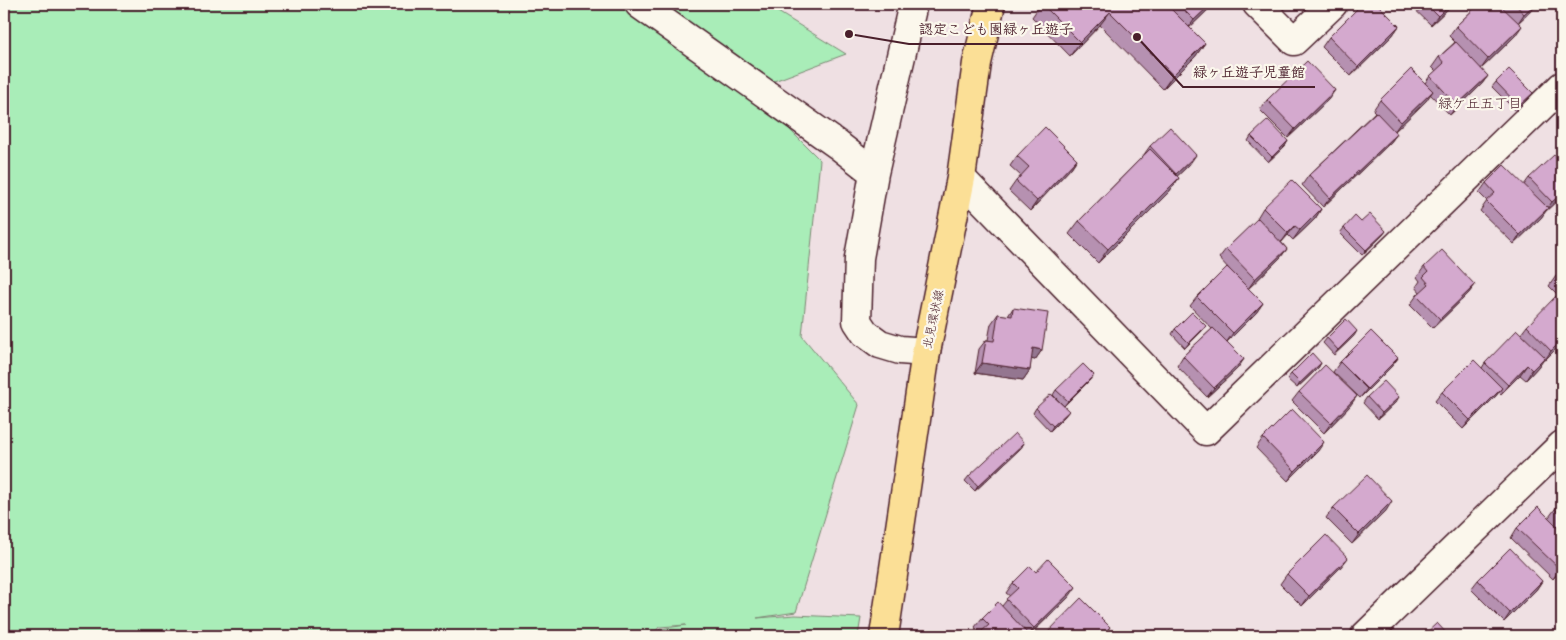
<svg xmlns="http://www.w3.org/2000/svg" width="1566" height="640" viewBox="0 0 1566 640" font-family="'Shantell Sans','Klee One',sans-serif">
	<rect width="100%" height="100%" fill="#efe0e3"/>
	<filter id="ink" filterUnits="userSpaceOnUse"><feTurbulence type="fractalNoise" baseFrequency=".02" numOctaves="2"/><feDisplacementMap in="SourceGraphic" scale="10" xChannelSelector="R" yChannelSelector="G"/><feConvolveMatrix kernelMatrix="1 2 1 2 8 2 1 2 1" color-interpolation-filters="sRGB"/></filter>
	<g filter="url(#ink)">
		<path fill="#a9edb8" stroke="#7a8672" d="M4 4H765L846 54 750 90 820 160 802 336 859 405 796 612 757 618 795 615 861 618 858 636H654L660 629 686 625 659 627 652 636H4Z"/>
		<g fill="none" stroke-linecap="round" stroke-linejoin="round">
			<defs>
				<path id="minor" d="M639 4 838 145 874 173
					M913 4 874 173 859 258 857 321 865 333 880 344 900 350 926 352
					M1257 4 1294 41 1333 4
					M961 178 1206 431 1562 86
					M1365 636 1562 445"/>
				<path id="major" d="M884 636 926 352 961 178 977 63 991 4"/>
			</defs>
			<use href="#minor" stroke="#4a1f2b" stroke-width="31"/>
			<use href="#major" stroke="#4a1f2b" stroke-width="31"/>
			<use href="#minor" stroke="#fbf7ec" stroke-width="28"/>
			<use href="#major" stroke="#fbdf96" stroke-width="28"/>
		</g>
		<path fill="#b691b1" stroke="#4a1f2b" d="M1041 4H1214L1189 28 1205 43 1195 57 1163 89 1100 25 1070 56 1032 17Z
			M1409 4H1453L1431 25Z
			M1479 4H1538L1518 23 1515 36 1481 69 1488 76 1481 85 1450 115 1430 94 1426 101 1395 131 1397 134 1390 143 1323 207 1302 185 1309 175 1375 112 1373 110 1380 100 1425 83 1430 76 1436 71 1432 67 1439 57 1455 42 1449 36 1456 26Z
			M1399 26 1392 36 1351 76 1322 47 1329 37Z
			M1496 82 1533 93 1529 98 1516 111 1492 87Z
			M1335 90 1328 100 1288 138 1260 110 1267 100Z
			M1251 136 1288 141 1285 146 1268 162 1248 141Z
			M1150 146 1189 165 1177 176 1179 178 1169 192 1098 263 1069 234 1079 221 1143 156Z
			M1017 156 1077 159 1071 168 1030 211 1009 191 1016 181 1021 176 1010 166Z
			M1562 163V196L1545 212 1541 218 1514 244 1480 211 1487 201 1479 193 1486 183 1524 185 1529 178Z
			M1263 208 1321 209 1315 219 1293 240 1288 235 1281 242 1287 249 1280 258 1248 289 1263 303 1256 313 1227 342 1244 359 1237 369 1207 397 1177 366 1183 356 1212 329 1190 306 1197 297 1230 270 1219 258 1226 249 1258 219 1257 218Z
			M1361 222 1386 231 1382 236 1362 255 1340 233 1344 228Z
			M1424 267 1475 285 1468 294 1433 328 1410 305 1417 295 1420 292 1416 287 1420 281 1417 277Z
			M1562 270V299L1549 286 1556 276Z
			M1013 308 1042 350 1035 360 1031 359 1030 370 1023 380 975 373 979 349 986 340H988L991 324 998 314 1008 316Z
			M1206 326 1202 331 1185 348 1172 334 1175 329Z
			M1527 326 1562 343 1545 360 1543 359 1538 367 1526 380 1520 375 1501 394 1499 392 1495 397 1463 429 1435 401 1442 392 1482 368 1485 363 1521 334Z
			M1354 336 1334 355 1323 343 1327 338Z
			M1398 358 1391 367 1360 398 1333 372 1340 362Z
			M1321 363 1318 368 1297 388 1287 379 1291 374Z
			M1090 380 1064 406 1053 395 1056 390Z
			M1299 392 1350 406 1324 433 1292 401Z
			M1367 397 1396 402 1378 419 1363 403Z
			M1036 408 1065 416 1050 431 1033 413Z
			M1263 438 1318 451 1288 481 1256 448Z
			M1024 443 1021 448 975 491 965 481 969 476Z
			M1562 501V570L1553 579 1511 538 1517 528 1549 517 1555 509Z
			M1333 508 1386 511 1352 544 1326 518Z
			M1341 567 1302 606 1280 584 1287 574Z
			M1036 572 1069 597 1029 636 980 632 975 627 982 618 1002 606 1010 596 1006 593 1013 583Z
			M1478 580 1542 581 1536 590 1504 622 1471 589Z"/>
		<path fill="#947690" stroke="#4a1f2b" d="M1211 4H1214L1187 30 1194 20Z
			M1450 4H1453L1431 25 1438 16Z
			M1535 4H1538L1518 23 1524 14Z
			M1110 12 1100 25 1070 56 1080 42Z
			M1399 26 1392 36 1351 76 1358 67Z
			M1522 26 1515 36 1481 69 1488 59Z
			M1205 43 1195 57 1163 89 1173 75Z
			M1488 76 1481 85 1450 115 1457 105Z
			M1335 90 1328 100 1288 138 1295 129Z
			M1433 91 1426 101 1394 132 1401 122Z
			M1533 93 1529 98 1516 111 1519 106Z
			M1397 134 1390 143 1323 207 1330 198Z
			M1288 141 1285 146 1268 162 1272 157Z
			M1196 155 1189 165 1169 184 1176 174Z
			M1077 159 1071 168 1030 211 1037 201Z
			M1179 178 1169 192 1098 263 1108 249Z
			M1562 193V196L1545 212 1552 202Z
			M1548 208 1541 218 1514 244 1520 235Z
			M1321 209 1315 219 1293 240 1300 230Z
			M1295 226 1288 235 1281 243 1288 233Z
			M1386 231 1382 236 1362 255 1366 250Z
			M1287 249 1280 258 1248 289 1255 279Z
			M1475 285 1468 294 1433 328 1440 319Z
			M1263 303 1256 313 1226 343 1233 333Z
			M1206 326 1202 331 1185 348 1189 343Z
			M1357 331 1354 336 1334 355 1338 350Z
			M1562 340V343L1545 360 1551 351Z
			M1033 348 1042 350 1035 360 1026 358Z
			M1545 357 1538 367 1526 380 1532 370Z
			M1398 358 1391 367 1360 398 1367 389Z
			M1244 359 1237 369 1207 397 1214 388Z
			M982 363 1030 370 1023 380 975 373Z
			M1321 363 1318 368 1297 388 1300 383Z
			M1527 365 1520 375 1501 394 1508 385Z
			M1094 375 1090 380 1064 406 1068 401Z
			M1502 388 1495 397 1463 429 1470 420Z
			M1357 396 1350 406 1324 433 1331 423Z
			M1399 397 1396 402 1378 419 1382 413Z
			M1069 411 1065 416 1050 431 1053 426Z
			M1324 442 1318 451 1288 481 1295 471Z
			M1024 443 1021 448 975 491 978 486Z
			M1392 501 1386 511 1352 544 1359 534Z
			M1348 558 1341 567 1302 606 1309 596Z
			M1562 567V570L1553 579 1560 569Z
			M1542 581 1536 590 1504 622 1510 613Z
			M1076 587 1069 597 1028 636 1034 628Z
			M1110 627 1104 636H1101Z"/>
		<path fill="#d4a9ce" stroke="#4a1f2b" d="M1042 4H1166L1205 43 1173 75 1110 12 1080 42Z
			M1178 4H1211L1194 20Z
			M1362 4H1377L1399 26 1358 67 1329 37Z
			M1426 4H1450L1438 16Z
			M1479 4H1499L1522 26 1488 59 1456 26Z
			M1515 4H1535L1524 14Z
			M1456 42 1488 76 1457 105 1430 76 1444 63 1439 57Z
			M1307 61 1335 90 1295 129 1267 100Z
			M1411 69 1433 91 1401 122 1380 100Z
			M1509 69 1533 93 1519 106 1496 82Z
			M1376 112 1397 134 1330 198 1309 175Z
			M1268 120 1288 141 1272 157 1251 136Z
			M1045 127 1077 159 1037 201 1016 181 1029 167 1017 156Z
			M1170 127 1196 155 1176 174 1150 146Z
			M1150 149 1179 178 1108 249 1079 221Z
			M1554 155 1562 163V193L1552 202 1529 178Z
			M1504 165 1548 208 1520 235 1486 201 1495 193 1486 183Z
			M1292 180 1321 209 1300 230 1295 226 1288 233 1263 208Z
			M1370 214 1386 231 1366 250 1344 228 1355 216 1361 222Z
			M1258 218 1287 249 1255 279 1226 249Z
			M1442 250 1475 285 1440 319 1417 295 1429 284 1423 277 1428 272 1424 267Z
			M1227 267 1263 303 1233 333 1197 297Z
			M1562 270V283L1556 276Z
			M1556 296 1562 302V340L1551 351 1527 326Z
			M1013 308 1048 313 1042 350 1033 348 1030 370 982 363 986 340 994 341 998 314 1012 316Z
			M1192 312 1206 326 1189 343 1175 329Z
			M1346 319 1357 331 1338 350 1327 338Z
			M1213 328 1244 359 1214 388 1183 356Z
			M1517 330 1545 357 1532 370 1527 365 1508 385 1485 363Z
			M1371 331 1398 358 1367 389 1340 362Z
			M1312 353 1321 363 1300 383 1291 374Z
			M1474 360 1502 388 1470 420 1442 392Z
			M1083 364 1094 375 1068 401 1056 390Z
			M1325 365 1357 396 1331 423 1299 392Z
			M1384 381 1399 397 1382 413 1367 397Z
			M1051 394 1069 411 1053 426 1036 408Z
			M1292 409 1324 442 1295 471 1263 438Z
			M1015 433 1024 443 978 486 969 476Z
			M1367 475 1392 501 1359 534 1333 508Z
			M1562 501V516L1555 509Z
			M1538 507 1562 531V567L1560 569 1517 528Z
			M1326 535 1348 558 1309 596 1287 574Z
			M1510 548 1542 581 1510 613 1478 580Z
			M1048 559 1076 587 1034 628 1006 599 1018 588 1013 583 1030 566 1036 572Z
			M1081 598 1110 627 1101 636H1047L1045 635Z
			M998 602 1027 633 1024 636H976L989 625 982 618Z
			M1437 623 1449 636H1423Z
			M1562 627V636H1554Z"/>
	</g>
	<g text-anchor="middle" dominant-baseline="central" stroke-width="4.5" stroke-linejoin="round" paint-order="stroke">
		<g font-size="12" fill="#4a1f2b" stroke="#fbf7ec">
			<text transform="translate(933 319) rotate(-78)">北見環状線</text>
		</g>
		<g font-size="14" fill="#4a1f2b" stroke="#fbf7ec">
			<text x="1480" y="103">緑ケ丘五丁目</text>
		</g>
	</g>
	<path fill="none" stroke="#4a1f2b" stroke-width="2" d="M849 34L909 44H1083M1137 37L1183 87H1315"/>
	<g fill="#4a1f2b" stroke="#fbf7ec" stroke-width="2">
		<circle cx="849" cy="34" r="5"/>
		<circle cx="1137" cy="37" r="5"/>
	</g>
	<g font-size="14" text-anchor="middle" font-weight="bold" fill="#4a1f2b" stroke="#fbf7ec" stroke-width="4.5" stroke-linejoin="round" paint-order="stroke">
		<text x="996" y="34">認定こども園緑ヶ丘遊子</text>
		<text x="1249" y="77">緑ヶ丘遊子児童館</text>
	</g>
	<rect width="1566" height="640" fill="none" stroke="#fbf7ec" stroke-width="20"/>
	<rect x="10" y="10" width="1546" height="620" fill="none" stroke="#4a1f2b" stroke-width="2" filter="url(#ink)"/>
</svg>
